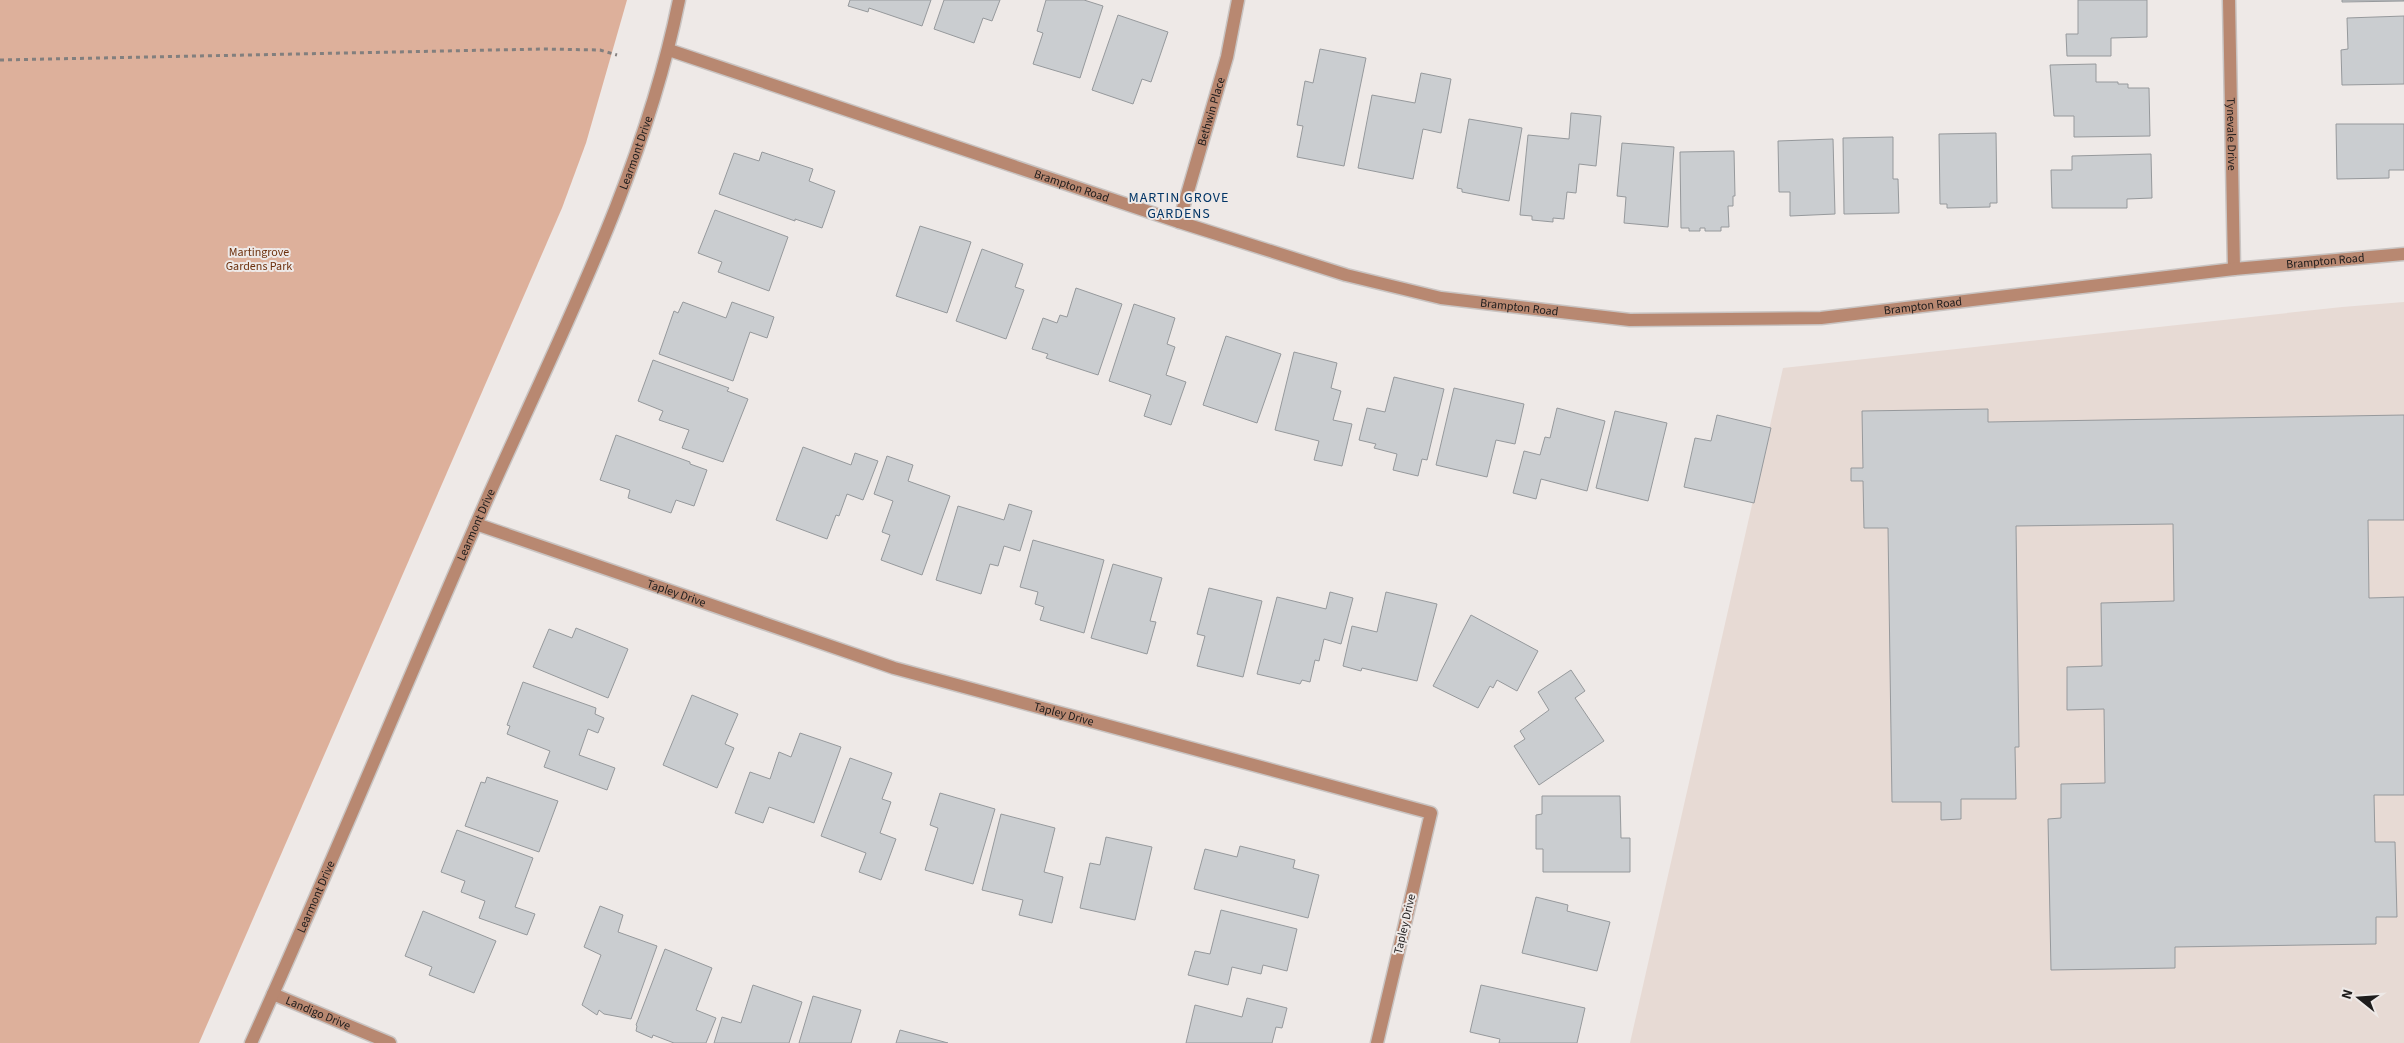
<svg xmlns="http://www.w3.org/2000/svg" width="2404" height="1043" viewBox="0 0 2404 1043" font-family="'Source Sans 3',sans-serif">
	<rect width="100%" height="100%" fill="#eee9e7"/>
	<path fill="#e7dad4" d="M2404 302V1043H1630L1783 368 2342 307Z"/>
	<path fill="#ddb09b" d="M0 0H627L586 143 562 208 199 1043H0Z"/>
	<path fill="#cacdd0" stroke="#96999c" d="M850 0H931L922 26 869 8 868 12 848 6Z
		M944 0H1000L992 21 983 18 974 43 934 29Z
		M1046 0H1084L1103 6 1080 78 1033 64 1043 33 1037 31Z
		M2078 0H2147V37L2111 38V56H2067L2066 34H2078Z
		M2342 0H2404V1L2342 2Z
		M1118 15 1168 32 1151 82 1142 79 1133 104 1092 90Z
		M2404 16V84L2342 85 2341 50 2348 49 2347 18Z
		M1320 49 1366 58 1344 166 1297 157 1303 126 1297 125 1305 81 1313 83Z
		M2096 64V82H2118V84H2128V88H2149L2150 136 2074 137V116H2054L2050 65Z
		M1421 73 1451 79 1441 133 1423 129 1413 179 1358 168 1372 95 1415 103Z
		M1571 113 1601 116 1596 166 1579 164 1576 193 1567 192 1564 219 1553 218V222L1532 220V216L1520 215 1528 135 1569 139Z
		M1469 119 1522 128 1509 201 1462 192V189L1457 188Z
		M2336 124H2404V170H2389V178L2337 179Z
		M1996 133 1997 203H1990V207L1947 208V204H1940L1939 134Z
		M1893 137V179H1898L1899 213 1844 214 1843 138Z
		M1833 139 1835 214 1790 216V192H1779L1778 141Z
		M1622 143 1674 147 1668 227 1624 223 1626 197 1617 196Z
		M1734 151 1735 196H1733V206H1728L1729 227H1721V231H1705V228H1700V231H1689V228H1681L1680 152Z
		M762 152 813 169 809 181 835 191 822 228 795 219V221L719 194 734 153 759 161Z
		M2151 154 2152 198 2127 199V208H2052L2051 170H2072V156Z
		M715 210 788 237 769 291 718 272 722 262 698 253Z
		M920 226 971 242 947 313 896 296Z
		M982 249 1023 264 1015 287 1024 290 1006 339 956 321Z
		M1076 288 1122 304 1098 375 1046 358 1048 354 1032 349 1043 318 1057 323 1060 315 1067 317Z
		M683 302 726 318 732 302 774 317 767 338 750 332 733 381 659 354 674 311 678 313Z
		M1134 304 1175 318 1167 344 1175 347 1166 375 1186 382 1171 425 1144 416 1151 395 1109 381Z
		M1226 336 1281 354 1257 423 1203 405Z
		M1294 352 1337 363 1331 388 1341 391 1333 420 1352 424 1342 466 1314 460 1319 441 1275 430Z
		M653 360 729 388 727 391 748 399 723 462 682 448 689 430 659 420 663 411 638 401Z
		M1394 377 1444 389 1427 460 1422 459 1418 476 1393 470 1397 454 1374 448 1376 444 1359 440 1367 408 1385 412Z
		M1454 388 1524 404 1515 444 1496 440 1487 477 1436 465Z
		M1557 408 1605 421 1587 491 1541 479 1536 499 1513 493 1524 451 1540 455 1545 437 1550 438Z
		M1988 409V422L2404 415V520H2368L2369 598 2404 597V795H2374L2375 842H2395L2397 917H2376V944L2175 947V968L2051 970 2048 819 2061 818V784L2105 783 2104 709 2067 710V667L2102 666 2101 603 2174 601 2173 524 2016 526 2019 747H2015L2016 799H1961V819L1941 820V802H1892L1888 528H1864L1863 481H1851V468H1863L1862 411Z
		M1615 411 1667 423 1648 501 1596 488Z
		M1717 415 1771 428 1754 503 1684 487 1695 438 1711 441Z
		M616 435 690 462V464L707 470 694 506 676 500 671 513 628 498 630 490 600 480Z
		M803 447 851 465 855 453 878 461 863 500 847 494 839 516 836 515 827 539 776 520Z
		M887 456 913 465 908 481 950 496 922 575 881 560 890 535 882 532 893 501 874 494Z
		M1009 504 1032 511 1020 551 1004 546 998 566 990 564 981 594 936 580 958 506 1004 520Z
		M1033 540 1104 560 1084 633 1040 620 1044 607 1035 604 1038 592 1020 587Z
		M1113 564 1162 578 1150 621 1156 622 1147 654 1091 638Z
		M1209 588 1262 601 1243 677 1197 666 1205 636 1197 634Z
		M1330 592 1353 598 1341 644 1324 639 1319 661 1315 660 1310 682 1302 680 1300 684 1257 674 1277 597 1326 609Z
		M1386 592 1437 604 1417 681 1362 668 1361 671 1343 666 1352 626 1377 632Z
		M1471 615 1538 651 1517 691 1497 680 1493 688 1490 686 1478 708 1433 686Z
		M576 628 628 649 608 698 533 667 549 629 572 638Z
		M1571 670 1585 691 1575 698 1604 741 1539 785 1514 746 1525 739 1520 731 1549 710 1538 692Z
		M523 682 596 708 595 714 604 718 598 733 588 729 579 755 615 768 607 790 544 767 550 751 507 734 510 726 507 725Z
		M692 695 738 714 725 744 734 748 717 788 663 765Z
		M800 733 841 747 814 823 769 807 763 823 735 813 750 772 770 779 779 752 791 757Z
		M850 758 892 773 882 799 891 802 880 833 896 839 881 880 859 872 866 853 821 836Z
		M487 777 558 801 539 852 465 826 481 782 485 783Z
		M940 793 995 809 973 884 925 870 938 828 930 825Z
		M1542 796H1620L1621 838H1630V872H1543V849H1536V815L1542 814Z
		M1001 814 1055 828 1044 872 1063 877 1052 923 1019 915 1023 900 982 890Z
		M457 830 533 858 515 907 535 914 527 935 479 918 485 901 461 892 465 881 441 872Z
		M1106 837 1152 847 1135 920 1080 908 1090 863 1100 865Z
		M1240 846 1295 860 1293 868 1319 875 1308 918 1194 889 1205 849 1237 857Z
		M1536 897 1568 905 1567 911 1610 922 1597 971 1522 953Z
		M600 906 623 915 618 932 657 946 631 1019 604 1014 599 1010 597 1015 582 1005 601 955 584 947Z
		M1221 910 1297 929 1287 971 1263 965 1261 974 1232 967 1228 985 1188 975 1195 951 1210 954Z
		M423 911 496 941 474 993 429 975 432 967 405 956Z
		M665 949 712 968 696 1010 716 1018 706 1043H674L653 1035 652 1038 636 1031 637 1026 636 1025Z
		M753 985 802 1002 789 1043H714L722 1017 741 1023Z
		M1481 985 1585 1008 1577 1043H1499L1500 1039 1470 1032Z
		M813 996 861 1010 851 1043H799Z
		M1247 998 1287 1008 1282 1028 1276 1027 1272 1043H1186L1195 1005 1242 1017Z
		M900 1030 948 1043H896Z"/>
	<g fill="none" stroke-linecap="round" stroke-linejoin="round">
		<defs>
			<g id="minor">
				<path id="s1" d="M2229 0 2234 269"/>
				<path id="s2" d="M669 50 1179 222 1346 275 1441 298 1630 320 1821 318 2234 269 2404 254"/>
				<path id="s3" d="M1179 222 1227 57 1238 0"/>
				<path id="s4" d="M476 524 894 668 1431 813 1377 1043"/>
				<path id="s5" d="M273 994 390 1043"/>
				<path id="s6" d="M251 1043C333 862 408 678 488 497 560 335 644 174 679 0"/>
			</g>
		</defs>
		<use href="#minor" stroke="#c9c4c2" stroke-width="15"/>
		<path stroke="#827f7e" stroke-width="3" stroke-dasharray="4 4" stroke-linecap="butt" d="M0 60 543 49 600 50 617 55"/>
		<use href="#minor" stroke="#b88871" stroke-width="12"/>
	</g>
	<g text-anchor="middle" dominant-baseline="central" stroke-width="4" stroke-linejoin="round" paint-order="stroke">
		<g font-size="12" fill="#1e1c1c" stroke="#eee9e7">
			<text stroke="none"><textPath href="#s3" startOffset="115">Bethwin Place</textPath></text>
			<text stroke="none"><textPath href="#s1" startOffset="134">Tynevale Drive</textPath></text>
			<text stroke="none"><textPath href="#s6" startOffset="970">Learmont Drive</textPath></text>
			<text stroke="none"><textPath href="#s2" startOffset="425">Brampton Road</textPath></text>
			<text stroke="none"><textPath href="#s2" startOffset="1700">Brampton Road</textPath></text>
			<text stroke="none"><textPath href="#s2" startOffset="1295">Brampton Road</textPath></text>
			<text stroke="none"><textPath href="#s2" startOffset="890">Brampton Road</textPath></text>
			<text stroke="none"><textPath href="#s6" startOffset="565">Learmont Drive</textPath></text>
			<text stroke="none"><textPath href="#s4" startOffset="212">Tapley Drive</textPath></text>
			<text stroke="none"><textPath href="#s4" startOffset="618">Tapley Drive</textPath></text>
			<text stroke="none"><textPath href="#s6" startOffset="160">Learmont Drive</textPath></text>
			<text transform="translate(1405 924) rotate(-77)">Tapley Drive</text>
			<text stroke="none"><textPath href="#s5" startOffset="49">Landigo Drive</textPath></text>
		</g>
		<g font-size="12" fill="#6d310e" stroke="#eee9e7">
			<text x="259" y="252">Martingrove<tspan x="259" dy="14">Gardens Park</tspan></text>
		</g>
		<g font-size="14" letter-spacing="1" fill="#033667" stroke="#eee9e7">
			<text x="1179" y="198">MARTIN GROVE<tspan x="1179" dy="16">GARDENS</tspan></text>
		</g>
	</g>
	<g transform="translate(2359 998) rotate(287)" stroke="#eee9e7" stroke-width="4" paint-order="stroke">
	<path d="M0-4L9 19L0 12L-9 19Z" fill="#1e1c1c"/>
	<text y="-8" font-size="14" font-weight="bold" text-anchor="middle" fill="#1e1c1c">N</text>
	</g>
</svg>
